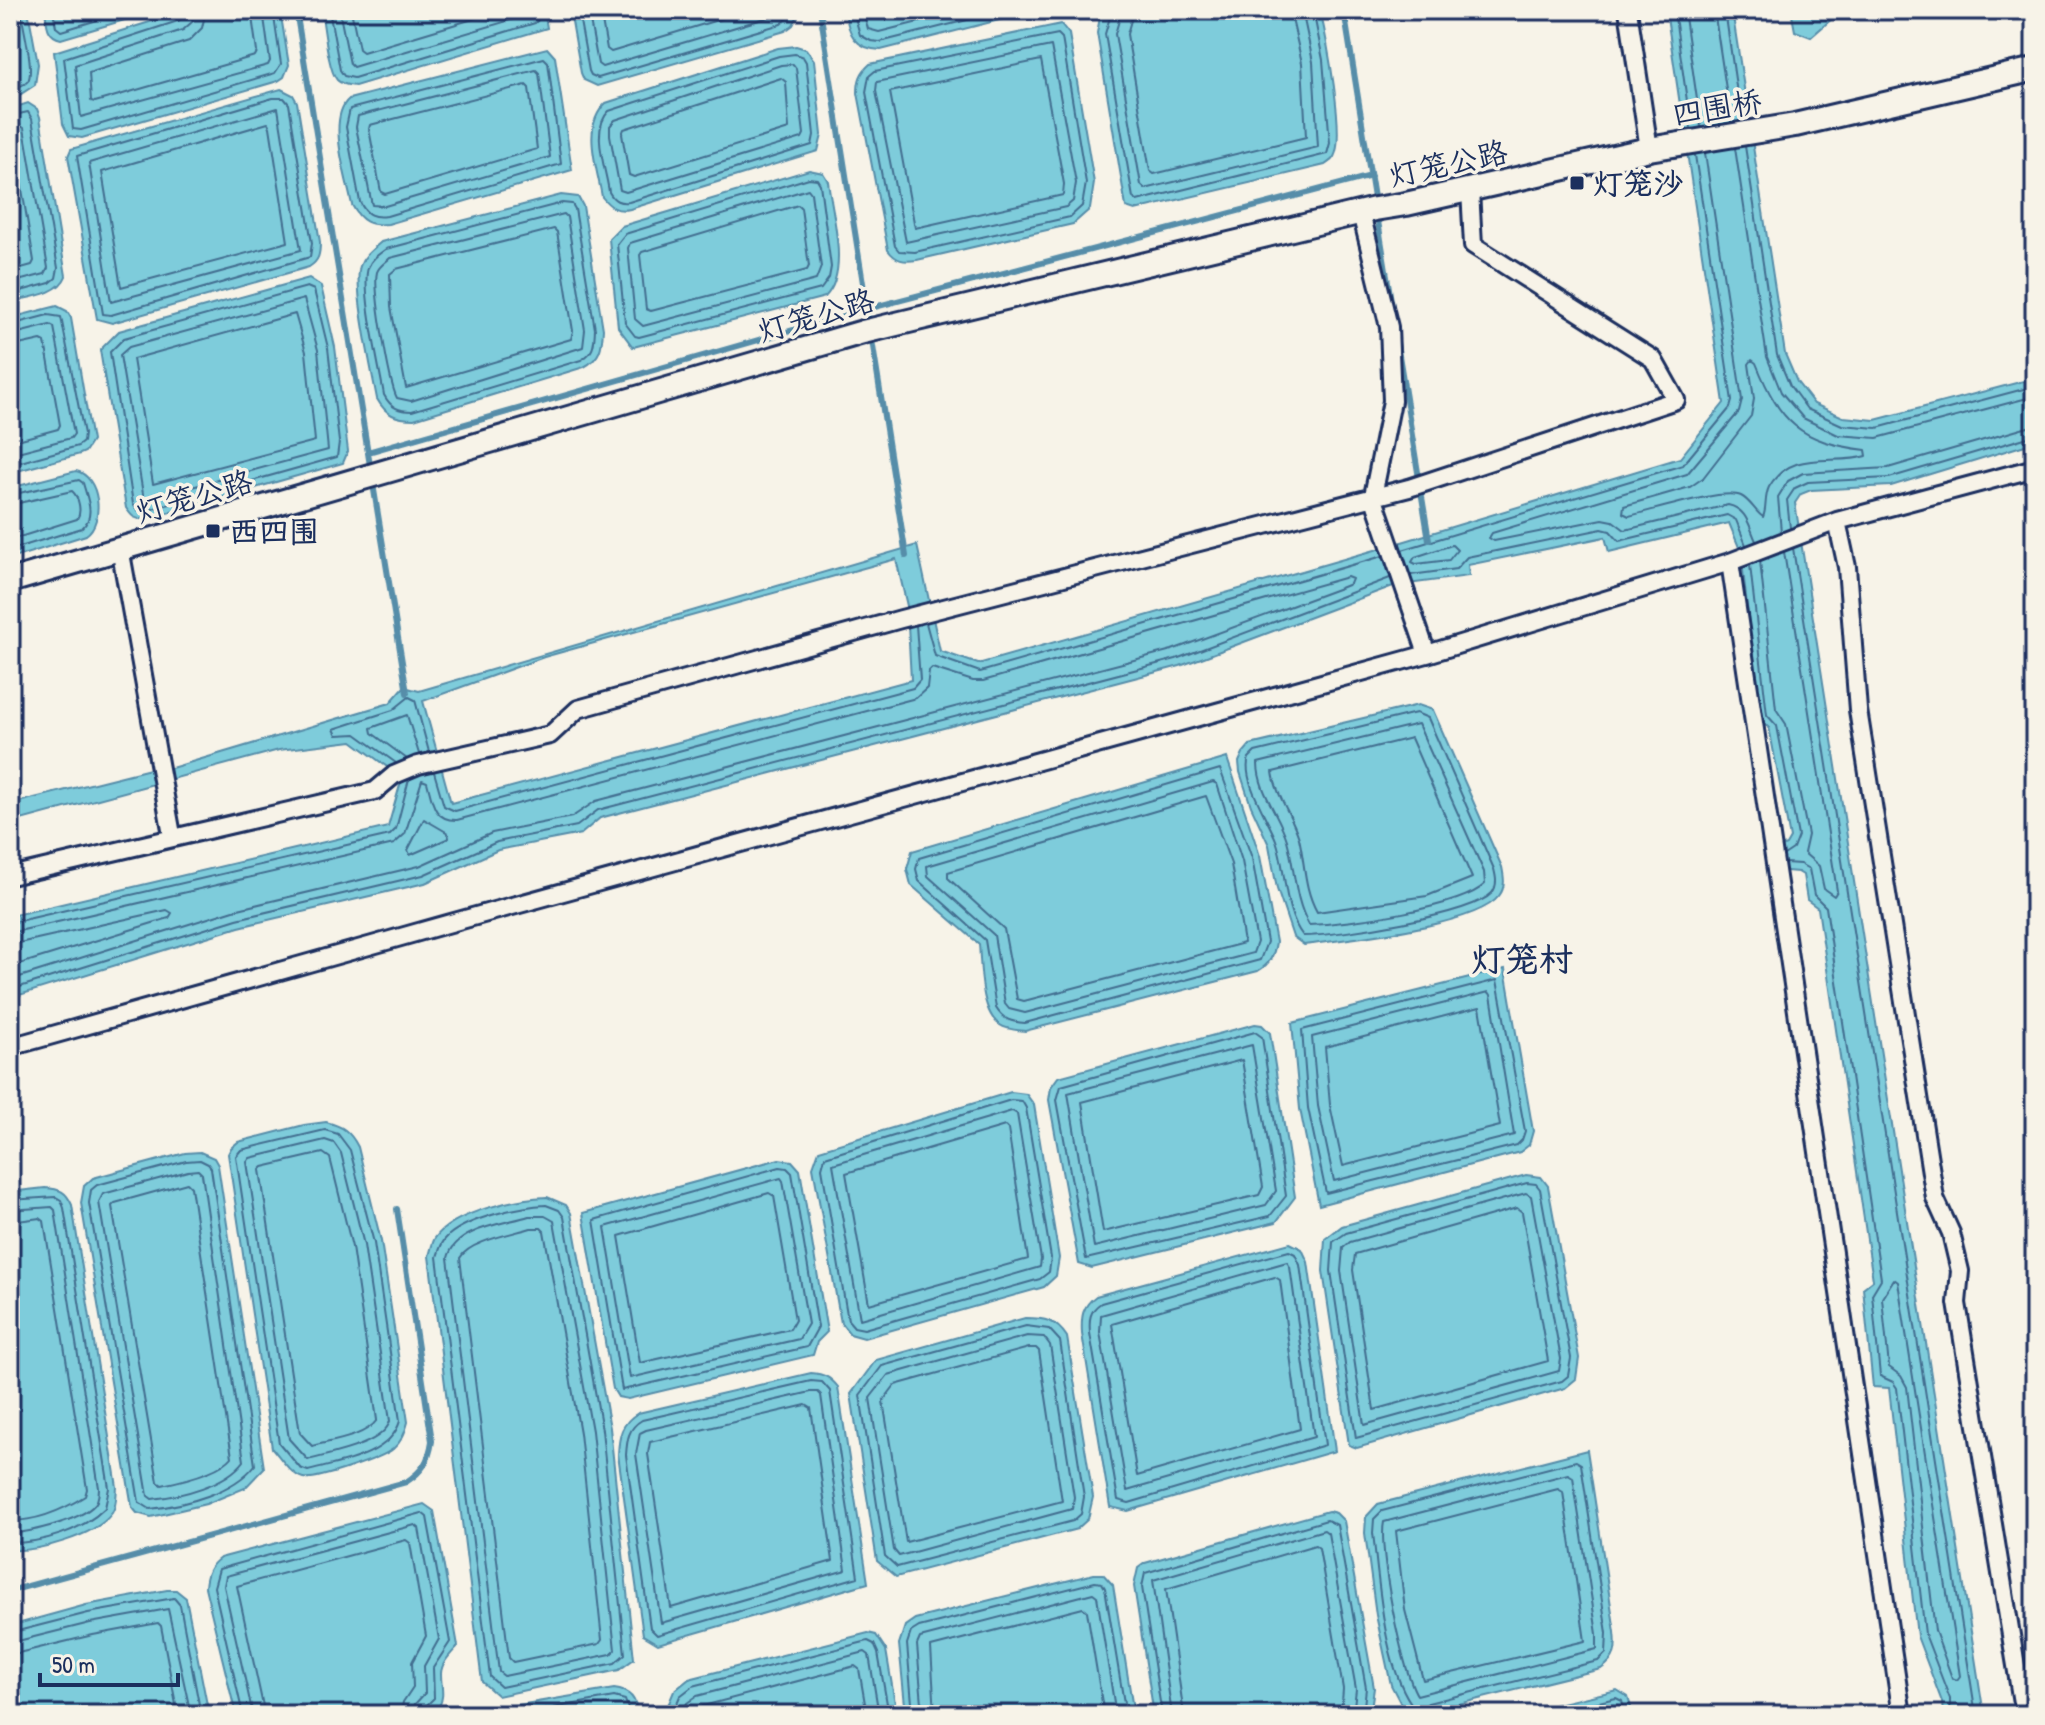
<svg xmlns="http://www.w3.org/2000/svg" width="2045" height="1725" viewBox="0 0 2045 1725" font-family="'Patrick Hand','LXGW WenKai TC',sans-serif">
	<rect width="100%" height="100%" fill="#f7f3e8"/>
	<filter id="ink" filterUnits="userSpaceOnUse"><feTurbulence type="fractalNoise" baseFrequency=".0125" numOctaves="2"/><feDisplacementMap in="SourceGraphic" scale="16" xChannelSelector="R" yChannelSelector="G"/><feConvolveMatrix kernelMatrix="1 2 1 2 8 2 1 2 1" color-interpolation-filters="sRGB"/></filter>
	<g filter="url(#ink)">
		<path fill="#7eccdb" stroke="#568da9" stroke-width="2" fill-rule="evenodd" d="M10 10H28L38 64 35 85 21 94 10 97Z
			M45 10H158L61 39C46 36 47 23 45 10Z
			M188 10H280L289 65 284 77 278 81 82 138 69 136 63 124 54 52Z
			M321 10H544L547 28 355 86C349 85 342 85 337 80 328 70 324 25 321 10Z
			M570 10H801L793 25 785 31 597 86 584 80 581 73Z
			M845 10H1039L881 50C855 49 848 34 845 10Z
			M1109 10H1320C1326 36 1346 136 1334 157 1332 161 1329 162 1325 165L1135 210 1126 207 1097 33 1100 17Z
			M1666 10H1732L1785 354 1797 382 1814 404 1843 417 1875 420 2035 378V442L1891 486 1811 490 1801 494 1795 503 1984 1715H1943L1942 1702 1917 1636 1889 1388 1873 1387 1863 1288 1873 1280 1818 908 1807 900 1803 875 1798 872 1774 870 1775 850 1786 845 1790 838 1769 727 1760 723 1741 552 1729 523 1609 552 1605 537 1468 565 1469 576 1393 586 1180 666 600 818 581 834 498 850 425 883 239 927 10 998V916L388 827 402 778 352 741 279 750 10 823V804L154 768 168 769 390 703 404 687 419 691 917 545 940 651 978 664 1382 548 1680 458 1724 403ZM896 559 907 606 911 680 451 803 423 701 544 657Z
			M1791 10H1842L1811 37 1795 31Z
			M1061 24 1069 34 1094 183 1090 209 1073 224 917 260C904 262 896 261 888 250L858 93C858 80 860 73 870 64Z
			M796 46 806 49 814 60 822 135 818 151 630 209C617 212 610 207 602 197 597 167 581 126 606 103L778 48Z
			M547 48 555 57 572 170 388 224C370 226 361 222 352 205 347 179 326 118 349 99Z
			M281 89 293 95 297 102 320 242C320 254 319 261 309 267L112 323 97 319 68 156 71 149Z
			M28 103 37 109 40 117 66 276C59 295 28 297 10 302V109Z
			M809 170 823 173 828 181C832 213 850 273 825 297L633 347 618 327 609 239 622 226Z
			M561 195 578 197 583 206 603 329C602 347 601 358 584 367L414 419C396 419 386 415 377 399 372 372 353 287 360 266 364 255 373 249 381 242Z
			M309 278 321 286 335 347 348 451 343 463 146 519C135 520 132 517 126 508L100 350 119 331Z
			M57 306 67 311 71 318 92 441 85 452 80 454 10 473V318Z
			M76 471C100 476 105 522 86 535L10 559V488Z
			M1418 705 1433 710 1502 867C1504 877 1506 887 1499 896 1475 927 1344 939 1304 945L1293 937 1277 889 1269 845 1251 806 1240 772 1239 762 1243 753 1250 745Z
			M1227 758 1260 856 1276 942C1274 955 1270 964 1258 971L1025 1031C1016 1030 1007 1030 1000 1025 980 1012 981 966 979 944L911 885 907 869 912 851Z
			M1505 969 1533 1131 1529 1145 1520 1152 1319 1205 1300 1109 1292 1023Z
			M1255 1024 1262 1025 1270 1033 1295 1197 1276 1222 1092 1268 1079 1264 1049 1100 1051 1087 1058 1077Z
			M1011 1092 1026 1094 1034 1105 1059 1258 1056 1276 1044 1287 864 1338 850 1334 841 1323 813 1167 819 1150Z
			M326 1122C342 1126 350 1131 358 1147L381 1241 408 1422C405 1433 402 1441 393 1449 382 1458 316 1481 303 1478 291 1475 280 1457 272 1448L228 1154 231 1148 238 1142 304 1125Z
			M200 1152 214 1158 218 1165 264 1468 245 1488 206 1504 151 1517 137 1513 132 1507 81 1203 84 1186 93 1178 185 1153Z
			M779 1159 792 1161 800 1170 827 1332 817 1342 813 1355 628 1399 618 1397 613 1389 583 1213Z
			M1526 1175 1541 1177 1548 1186 1579 1358 1576 1379 1565 1388 1357 1448 1349 1445 1323 1271 1325 1239 1342 1226Z
			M45 1188C60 1189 66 1191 72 1205L117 1487C116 1496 117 1505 112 1513 96 1536 37 1552 10 1550V1192Z
			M547 1197 566 1205 571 1213 610 1428 634 1659 619 1670 498 1696 482 1682 429 1256C431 1250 432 1243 435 1238 453 1212 517 1198 547 1197Z
			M1290 1243 1302 1249 1308 1262 1335 1451 1128 1511 1110 1507 1082 1334C1081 1317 1082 1306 1096 1296Z
			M1025 1318C1045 1318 1056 1320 1067 1337L1093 1497 1088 1519 1077 1529 896 1577 877 1561 851 1394 876 1360Z
			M811 1373C824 1374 830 1377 838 1387L868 1583 658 1644 643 1635 618 1454C619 1436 621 1423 638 1413Z
			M1587 1450 1615 1632C1617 1649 1616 1659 1601 1669L1418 1714 1404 1710 1391 1685 1376 1615 1365 1533 1366 1517 1378 1504Z
			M424 1504 434 1511 458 1646C451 1654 441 1663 441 1674 441 1687 445 1695 439 1707L418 1715H236L205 1587C206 1574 209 1566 220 1558Z
			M1328 1511 1336 1513 1344 1521 1374 1688 1370 1715H1154L1134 1586 1138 1568 1145 1563Z
			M1094 1574H1103L1113 1585 1134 1715H906L899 1644 905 1626 915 1619Z
			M167 1590H176L186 1598 209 1715H10V1626L86 1605Z
			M868 1633 876 1635 886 1650 897 1715H664L674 1691 689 1679Z
			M614 1689C631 1691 636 1699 638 1715H500L513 1706Z
			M1617 1690 1628 1697 1633 1715H1510Z"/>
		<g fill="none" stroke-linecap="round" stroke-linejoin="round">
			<path stroke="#436e90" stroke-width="2" d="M53 10 56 27 61 31 131 10
				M184 10 183 17 178 21 64 58 73 129 81 130 275 73 281 64 273 10
				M194 10 192 22 183 30 75 65 81 117 268 65 270 61 263 10
				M206 10 202 28 189 41 89 73 91 101 95 102 255 56 257 52 251 10
				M329 10 340 70 344 76 354 78 535 23 538 20 537 10
				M339 10 350 64 353 67 524 16 527 10
				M351 10 359 49 363 52 503 10
				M578 10 589 71 591 75 598 78 781 24 787 19 792 10
				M588 10 598 64 602 67 776 15 781 10
				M600 10 607 49 611 52 751 10
				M853 10 860 35 871 41 880 42 1007 10
				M863 10 868 29 879 32 966 10
				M1112 10 1105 34 1133 198 1137 201 1327 154 1330 143 1323 60 1313 10
				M1122 10 1115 34 1141 185 1145 189 1318 147 1313 62 1302 10
				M1134 10 1127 34 1150 171 1154 174 1306 137 1302 63 1290 10
				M1674 10 1691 129
				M1684 10 1701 127
				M1714 10 1731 122
				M1725 10 1741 121
				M1058 34 1062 38 1086 183 1082 206 1070 217 915 252 899 251 895 246 866 92 869 76 875 71Z
				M1051 46 1076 183 1073 201 1066 207 906 242 876 91 877 82Z
				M795 54 803 57 806 62 814 135 812 145 629 202C619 203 614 201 609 192 606 169 590 129 609 111L779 56Z
				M544 58 548 62 561 164 387 216C373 218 366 215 360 202L346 127 350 109Z
				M1041 60 1064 184 1063 195 915 228 890 92Z
				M793 64 796 68 804 134 802 138 626 192 620 190 610 135V126L615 120 781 65Z
				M536 70 539 73 550 157 385 206 372 205 356 127 358 116Z
				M781 78 786 82 789 129 634 177 629 175 622 134 624 129Z
				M526 85 529 88 537 149 385 194 381 192 369 129 370 125Z
				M10 89C15 88 24 86 28 81 35 69 22 25 21 10
				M273 98H284L289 104 312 243 310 257 111 315 103 314 77 156Z
				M278 108 301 250 111 302 89 163Z
				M10 116 28 112 32 119 58 268 56 278 50 283 10 294
				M268 123 270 127 288 242 121 287 102 172Z
				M10 126 20 125 24 128 48 268 45 274 10 283
				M10 138 14 141 34 261 32 265 10 271
				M1745 146 1777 355 1790 386 1807 409 1842 425 1877 428 2035 386
				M1735 148 1767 357 1781 392 1803 418 1838 435 1877 438 2035 396
				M1705 153 1742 400 1739 412 1687 474 1492 533 1489 538 1494 541 1603 519 1613 521 1625 530 1728 505C1747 509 1749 526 1756 541
				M809 178 817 179 820 184 831 267 829 278 821 289 639 337 635 336 625 323 617 244 625 234Z
				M808 189 811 193 821 267 816 280 643 326 635 319 628 248 630 243Z
				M562 203 572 204 575 209 595 329C594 344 595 352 581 360L412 411C399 411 391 408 384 395 380 370 361 289 368 268 371 259 379 254 386 249Z
				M798 205 801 208 809 266 807 270 651 311 646 309 640 255 642 252Z
				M564 214 567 217 585 330 583 347 411 401 397 398C389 383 373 288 377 272 379 266 386 262 390 258Z
				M554 229 557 232 573 331 571 339 406 388 391 307 390 274 396 269Z
				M307 287 314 290 328 348 339 442 337 457 145 511 137 510 133 504 110 352 124 338Z
				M304 299 318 350 328 450 144 500 120 355 129 347Z
				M295 314 306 352 315 441 153 484 133 359Z
				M10 325 48 315 61 317 84 434 83 442 78 446 10 465
				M10 335 50 325 54 327 74 434 71 438 10 454
				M10 347 41 340 45 342 60 425 58 429 10 442
				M1752 360 1756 363C1780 423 1800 442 1866 450L1867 456C1833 466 1791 448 1769 487 1764 497 1767 509 1763 517 1755 512 1751 501 1741 496 1722 488 1652 511 1629 516L1623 513 1624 506 1690 487 1703 478 1751 416 1754 399 1749 364Z
				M10 495 79 480 83 483C87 498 96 516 82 528L10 550
				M10 505 72 491C79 497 82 512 77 519L10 540
				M1790 528 1787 500 1795 488 1808 482 1889 478 2035 435
				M1781 532 1778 497 1788 481 1803 473 1888 468 2035 425
				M1452 545 1457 550 1449 560 1416 564 1412 562 1415 557Z
				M1793 548 1976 1715
				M1402 550 1683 465 1730 408 1732 401 1695 155
				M1760 561 1776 709 1786 724 1808 835 1804 853 1819 866 1824 889 1834 896 1837 891 1784 552
				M1750 565 1767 715 1777 726 1798 836 1793 849 1784 855
				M1411 575 1456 569 1467 557 1602 529 1610 531 1619 541 1727 515 1736 520 1746 545
				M926 623 935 656 980 672 1383 556
				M1416 713 1428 718 1494 869C1496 877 1498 885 1492 893 1471 915 1337 936 1303 936 1282 909 1287 870 1276 840 1268 819 1241 779 1249 758L1255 752Z
				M1418 724 1484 872 1485 884C1461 908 1346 924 1309 925 1294 899 1295 868 1287 840 1279 814 1258 791 1258 763Z
				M1411 738 1472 878 1427 896 1317 912C1304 889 1305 863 1299 838 1292 815 1276 796 1273 772Z
				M407 759 372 733 371 728 407 715 419 754
				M396 763 356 734 337 735 334 729 393 710 409 697 415 700 429 752
				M1220 769 1252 858 1267 942 1260 960 1025 1023C1012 1022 1003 1020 996 1008L985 940 919 881 916 869 919 858Z
				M434 772 444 806 455 811 913 688 920 680 916 625
				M1213 782 1217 784 1242 861 1257 942 1253 953 1025 1013 1009 1009 1005 1004 994 935 928 876 927 866Z
				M1206 796 1231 864 1244 943 1024 1001 1017 999 1004 929 948 878V872Z
				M424 819 448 833 449 838 410 855 408 850Z
				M1785 863 1800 864 1809 869 1814 895 1826 907 1881 1279 1872 1294 1880 1376 1893 1382 1897 1388 1925 1634 1950 1699V1715
				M10 923 390 835 396 829 409 779
				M10 933 394 844 405 834 422 780 427 782C432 800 433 821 457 820L916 698 927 688 929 671 932 668 973 681H983L1347 577 1352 579 1350 584 1340 588 1172 650 596 801 572 817 492 833 419 866 234 910 10 980
				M10 945 167 910 172 913 169 918 10 967
				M1497 980 1525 1131 1522 1140 1517 1145 1326 1193 1308 1108 1302 1030Z
				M10 990 237 919 423 875 497 842 577 826 598 810 1176 659 1390 578
				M1489 992 1491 995 1514 1135 1334 1181 1318 1106 1312 1037Z
				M1480 1007 1500 1126 1343 1166 1330 1105 1325 1047Z
				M1255 1032 1262 1037 1286 1196 1270 1216 1086 1259 1057 1100 1061 1086Z
				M1252 1045 1276 1191 1266 1205 1094 1247 1068 1093Z
				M1242 1060 1263 1187 1259 1195 1103 1232 1082 1102Z
				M1011 1100 1022 1101 1026 1108 1051 1258 1049 1272 1040 1279 864 1329 854 1327 848 1320 822 1168 825 1157Z
				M1012 1111 1017 1114 1041 1259 1040 1267 860 1319 833 1164Z
				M1005 1126 1008 1129 1028 1259 869 1304 846 1173Z
				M325 1130 338 1134 350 1150 374 1243 400 1421C390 1456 338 1463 308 1471L300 1468 279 1443 236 1156 241 1150Z
				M325 1140 334 1143 341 1153 364 1245 390 1421C383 1445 330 1454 308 1460L289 1439 247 1162 250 1158Z
				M323 1153 330 1158 352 1247 377 1420C365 1437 332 1441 312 1446L300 1433 260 1170 263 1167Z
				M200 1160 208 1164 211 1168 255 1465C233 1493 185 1505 150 1509L139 1502 89 1203 91 1190 97 1185 186 1161Z
				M780 1167 787 1168 792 1173 818 1327 807 1347 622 1390 594 1220Z
				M198 1170 202 1174 244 1461C226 1485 181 1496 152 1499L148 1496 99 1202 103 1194 188 1171Z
				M781 1178 783 1181 808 1324 799 1339 630 1378 605 1227Z
				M187 1183 191 1187 232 1457C220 1472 181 1481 162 1485L158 1482 112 1206 115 1203Z
				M1527 1183 1536 1184 1540 1189 1571 1358 1568 1376 1562 1381 1356 1438 1331 1271 1333 1242 1346 1233Z
				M769 1193 774 1196 795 1320 790 1329 640 1363 619 1236Z
				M1526 1193 1531 1196 1561 1359 1559 1371 1364 1425 1341 1271 1343 1248 1350 1242Z
				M10 1200 56 1197 61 1200 64 1208 109 1488 105 1508C82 1531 42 1543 10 1543
				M546 1205 559 1210 564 1217 602 1430 625 1654 615 1663 501 1687 490 1677 437 1257C440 1248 442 1241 449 1235 469 1218 520 1206 546 1205Z
				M1517 1208 1522 1212 1548 1361 1374 1410 1353 1270 1355 1254Z
				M10 1210 52 1207 55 1210 99 1488C99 1491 98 1498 97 1501 88 1519 29 1533 10 1533
				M529 1216H545L554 1221 592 1431 615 1650 611 1654 504 1676 499 1672 448 1258C455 1228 504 1224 529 1216Z
				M10 1222 40 1218 44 1221 87 1489 85 1496C63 1510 37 1521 10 1521
				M531 1228H541L544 1231 580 1433 602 1640 599 1644 513 1662 509 1658 460 1258C469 1241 512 1234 531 1228Z
				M1289 1251 1295 1254 1300 1265 1325 1445 1129 1503 1118 1500 1090 1333C1089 1320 1089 1311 1101 1303Z
				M1287 1262 1290 1267 1314 1437 1127 1491 1100 1332 1101 1315Z
				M1275 1277 1280 1280 1300 1429 1137 1476 1112 1324Z
				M1894 1279 1898 1282 1960 1676 1957 1680 1952 1678 1935 1631 1907 1387 1901 1376 1889 1367 1882 1298Z
				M1026 1326 1049 1329 1060 1341 1084 1497 1081 1514 1073 1521 897 1567 885 1556 860 1395 882 1366Z
				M1027 1336 1044 1337 1050 1345 1074 1497 1072 1509 899 1556 894 1550 870 1398 888 1375Z
				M1029 1348H1036L1039 1351 1062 1501 906 1542 883 1401 895 1385Z
				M811 1381 822 1382 830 1391 858 1577 657 1635 650 1628 626 1455C627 1440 628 1428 642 1420Z
				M811 1392H818L821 1395 846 1570 661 1623 636 1454 640 1433 646 1430Z
				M806 1405 811 1408 833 1561 671 1608 648 1454 650 1442Z
				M1576 1461 1581 1464 1607 1633 1606 1653 1598 1661 1428 1703 1420 1710H1416C1384 1673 1379 1582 1373 1533L1374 1519 1382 1511Z
				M1568 1474 1573 1477 1597 1634V1649L1417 1695C1402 1671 1378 1549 1384 1522Z
				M1558 1489 1563 1492 1585 1641 1423 1680 1405 1610 1396 1531Z
				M10 1633 88 1613 174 1598 180 1605 201 1715
				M10 1643 90 1623 168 1609 191 1715
				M10 1655 93 1635 158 1623 161 1626 178 1715
				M243 1715 214 1587 219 1569 422 1513 427 1517 450 1642 433 1668 434 1698 424 1708 423 1715
				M253 1715 224 1586 226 1576 415 1525 419 1528 439 1639 424 1666 425 1693 415 1704 413 1715
				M265 1715 237 1586 406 1540 410 1543 426 1636 412 1662 413 1687 403 1702 401 1715
				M514 1715 614 1697 625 1700 630 1715
				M672 1715 680 1696 693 1686 868 1641 874 1644 878 1653 889 1715
				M682 1715 687 1703 697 1696 865 1652 869 1655 879 1715
				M694 1715 703 1706 855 1666 859 1669 867 1715
				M913 1715 907 1644 911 1632 919 1627 1095 1582 1102 1583 1105 1588 1126 1715
				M923 1715 917 1645 920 1638 1093 1593 1097 1596 1116 1715
				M935 1715 931 1647 1083 1608 1087 1611 1104 1715
				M1162 1715 1142 1587 1145 1573 1327 1520 1337 1525 1366 1688 1363 1715
				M1172 1715 1153 1580 1324 1530 1328 1533 1356 1689 1353 1715
				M1184 1715 1166 1589 1315 1545 1319 1548 1343 1689 1341 1715
				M1543 1715 1616 1698 1622 1701 1625 1715"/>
			<path stroke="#568da9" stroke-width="6" d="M296 10 407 693
				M820 10 906 556
				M1344 10 1375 204
				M1377 215 1392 307
				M1396 337 1429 540
				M368 452 867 309 1371 176
				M10 1591 406 1482C423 1471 429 1461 432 1441L397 1209"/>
			<defs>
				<path id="street" d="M1628 10 1649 149
					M1361 213 1389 327 1392 401 1373 496 1427 654
					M1837 521 1847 567 1858 710 1935 1198 1951 1233 1960 1271 1957 1303 2024 1715
					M120 548 172 835
					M1730 562 1902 1715
					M10 876 375 791 394 775 418 765 550 735 578 709 901 619 1409 488 1676 400 1653 359 1473 245 1470 190
					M10 1047 447 924 1427 654 1730 562 1837 521 2035 468"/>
				<path id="secondary" d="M10 581 863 332 1375 209 1406 204 1649 149 1795 125 2035 69"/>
			</defs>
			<use href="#street" stroke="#1b2f5e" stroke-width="22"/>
			<use href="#secondary" stroke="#1b2f5e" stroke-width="28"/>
			<use href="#street" stroke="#f7f3e8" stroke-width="16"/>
			<use href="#secondary" stroke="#f7f3e8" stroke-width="22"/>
		</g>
	</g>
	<g fill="#1b2f5e" stroke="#f7f3e8" stroke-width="3">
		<rect x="1569" y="175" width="16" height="16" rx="4"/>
		<rect x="205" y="523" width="16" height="16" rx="4"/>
	</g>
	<g text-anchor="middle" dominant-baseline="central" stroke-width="7" stroke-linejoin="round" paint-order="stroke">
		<g font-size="30" fill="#1b2f5e" stroke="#f7f3e8">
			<text transform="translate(1717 107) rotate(-9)">四围桥</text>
			<text transform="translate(1448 163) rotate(-12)">灯笼公路</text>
			<text transform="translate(816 315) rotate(-16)">灯笼公路</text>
			<text transform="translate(194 496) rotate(-16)">灯笼公路</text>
		</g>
		<g font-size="30" font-weight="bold" fill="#1b2f5e" stroke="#f7f3e8" text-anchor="start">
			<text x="1593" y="183">灯笼沙</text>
			<text x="229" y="531">西四围</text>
		</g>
		<g font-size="34" font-weight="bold" fill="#1b2f5e" stroke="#f7f3e8">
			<text x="1522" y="959">灯笼村</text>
		</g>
	</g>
	<rect width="2045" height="1725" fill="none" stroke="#f7f3e8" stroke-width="40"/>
	<rect x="20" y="20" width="2005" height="1685" fill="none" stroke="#1b2f5e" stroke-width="3" filter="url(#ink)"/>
	<path d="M40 1673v12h138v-12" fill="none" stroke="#1b2f5e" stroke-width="4"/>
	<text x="52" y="1673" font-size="24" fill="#1b2f5e" stroke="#f7f3e8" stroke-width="6" paint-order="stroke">50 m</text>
</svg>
